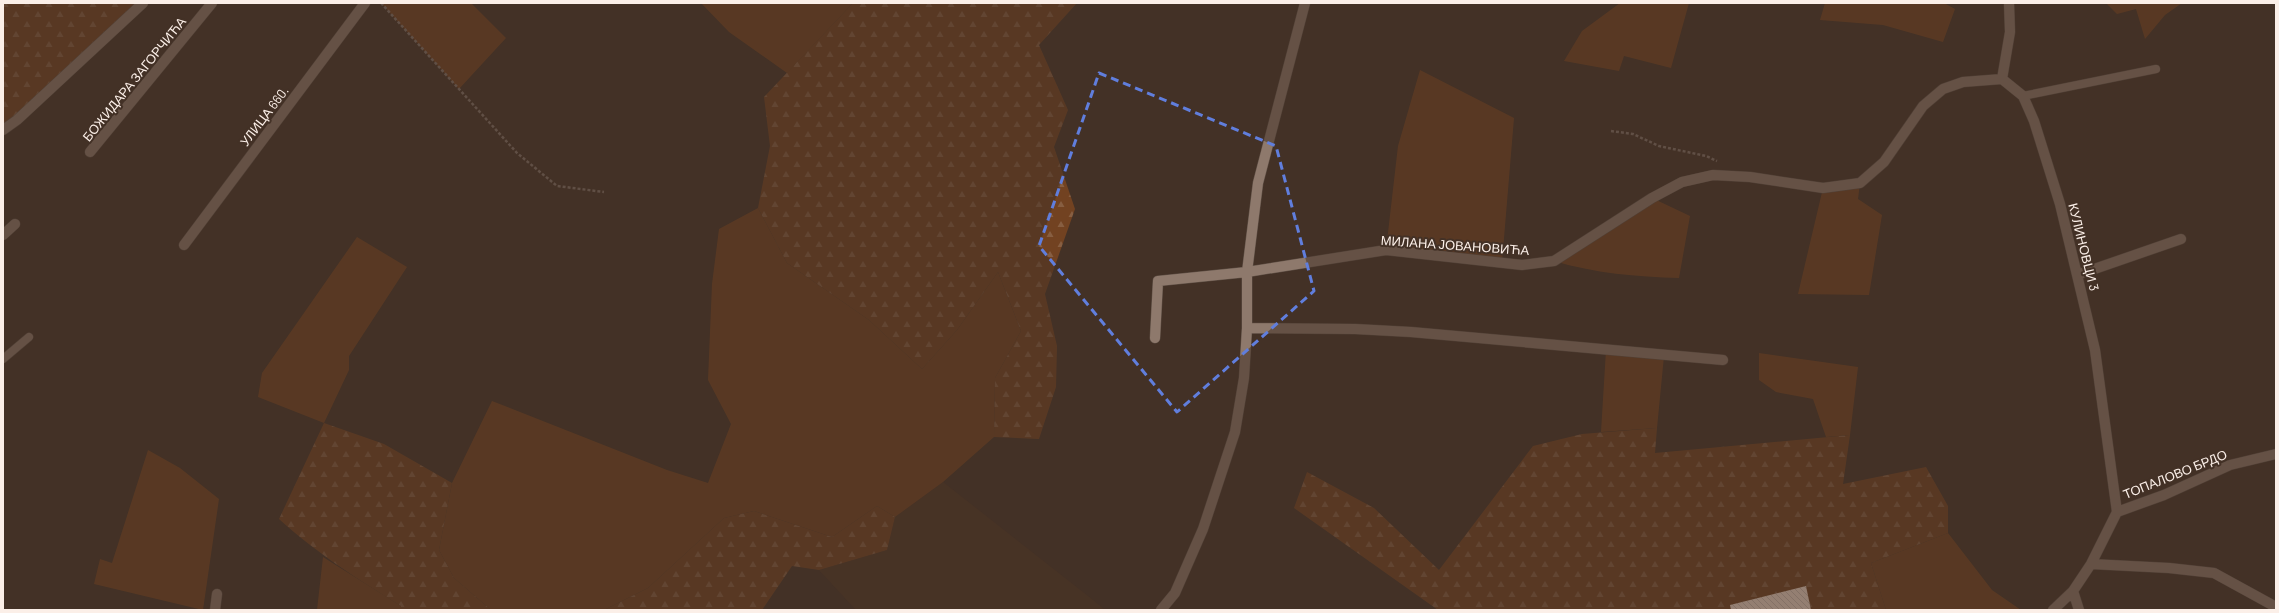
<svg xmlns="http://www.w3.org/2000/svg" width="2279" height="613" viewBox="0 0 2279 613" font-family="Barlow,sans-serif">
	<defs>
		<pattern id="forest-firs" width="22" height="20" patternUnits="userSpaceOnUse"><rect width="22" height="20" fill="#724221"/><path d="M5 1l3.5 6h-7zM16 11l3.5 6h-7z" fill="#875e41"/></pattern>
		<pattern id="building-back-hatch" width="6" height="6" patternUnits="userSpaceOnUse"><rect width="6" height="6" fill="#f5ddce"/><path d="M-1 5l2 2M0 0l6 6M5-1l2 2" fill="none" stroke="#d3bfb3"/></pattern>
	</defs>
	<rect width="100%" height="100%" fill="#433126"/>
	<path fill="#4d3525" d="M943 482 1093 600 1105 610H856L819 570 887 550 895 517Z"/>
	<path fill="#724221" d="M381 3H471L506 38 459 89Z
		M701 3H853L787 73 729 32Z
		M1620 3H1689L1671 68 1624 56 1619 71 1564 61 1582 31Z
		M1825 3H1944L1955 9 1943 42 1883 25 1820 20Z
		M2106 3H2182L2165 15 2145 39 2136 9 2117 14Z
		M1420 70 1514 118 1502 262 1386 250 1398 146Z
		M1860 183 1858 199 1882 215 1869 295 1798 294 1823 188Z
		M1652 198 1690 216 1679 278C1637 277 1594 273 1554 261Z
		M758 208 787 263 869 320 922 369 957 330 998 272 1021 331 995 378 994 437 943 482 895 517 877 506 832 537 754 511 724 518 648 588 604 610H491L454 578 439 550 452 483 492 401 667 470 708 483 731 424 708 380 712 284 719 229Z
		M357 237 407 267 349 356V370L324 423 258 397 262 373Z
		M1606 350 1664 356 1657 428 1601 432Z
		M1759 353 1858 367 1850 435 1826 437 1813 399 1776 392 1759 380Z
		M148 450 180 468 219 499 203 610 94 584 100 559 112 563Z
		M1948 533 1992 590 2021 610H1886L1871 563Z
		M323 557 401 606V610H317Z"/>
	<path fill="url(#forest-firs)" d="M3 3H143L3 130Z
		M853 3H1077L1039 45 1068 110 1054 147 1075 209 1045 294 1057 346 1056 387 1039 439 994 437 995 378 1021 331 998 272 957 330 922 369 869 320 787 263 758 208 770 146 764 97Z
		M324 423 384 444 452 483 439 550 454 578 491 610H401V606C356 578 318 554 279 519Z
		M1657 428 1655 453 1850 435 1843 484 1926 467 1948 506V533L1871 563 1886 610H1438L1294 508 1307 472 1374 508 1439 570 1533 446 1582 434Z
		M877 506 895 517 887 550 819 570 792 566 762 610H604L648 588 724 518 754 511 832 537Z"/>
	<path fill="url(#building-back-hatch)" d="M1806 586 1811 610H1731L1730 605Z"/>
	<g fill="none" stroke-linecap="round" stroke-linejoin="round">
		<defs>
			<path id="service" d="M2023 96 2156 69
				M3 359 29 337"/>
			<path id="minor" d="M2002 79 2023 96 2034 121 2060 204 2095 350 2117 512
				M2002 79 2010 32 2009 3
				M3 130 17 120 143 3
				M90 152 212 3
				M3 235 15 224
				M184 245 365 3
				M2077 275 2181 239
				M1247 328 1355 329 1411 332 1723 360
				M1155 338 1158 281 1247 272 1386 250 1522 265 1554 261 1652 198 1682 182 1713 175 1750 177 1823 188 1860 183 1884 162 1923 106 1943 89 1963 82 2002 79
				M2091 564 2169 568 2214 573 2276 607
				M2073 591 2079 610
				M215 610 217 594
				M1161 610 1175 593 1203 529 1235 432 1244 378 1247 328V272L1258 183 1305 3
				M2053 610 2073 591 2091 564 2117 512 2164 495 2230 465 2276 454"/>
		</defs>
		<use href="#service" stroke="#605147" stroke-width="9"/>
		<use href="#minor" stroke="#605147" stroke-width="11"/>
		<path stroke="#83736a" stroke-width="2.5" stroke-dasharray="3 2" stroke-linecap="butt" d="M381 3 517 153 557 186 604 192
			M1611 131 1633 134 1659 146 1706 156 1717 161"/>
		<use href="#service" stroke="#8e796c" stroke-width="8"/>
		<use href="#minor" stroke="#8e796c" stroke-width="10"/>
	</g>
	<path d="M0 0H2279V613H0ZM1099 73 1276 146 1314 291 1177 412 1039 246Z" fill="#433126" fill-opacity=".55" fill-rule="evenodd"/>
	<path fill="none" stroke="#607edd" stroke-width="3" stroke-dasharray="8 5" stroke-linejoin="round" d="M1099 73 1276 146 1314 291 1177 412 1039 246Z"/>
	<g text-anchor="middle" dominant-baseline="central" stroke-width="4" stroke-linejoin="round" paint-order="stroke">
		<g font-size="13" fill="#fbefe8" stroke="#433126">
			<text transform="translate(134 79) rotate(-51)">БОЖИДАРА ЗАГОРЧИЋА</text>
			<text transform="translate(264 116) rotate(-53)">УЛИЦА 660.</text>
			<text transform="translate(1455 245) rotate(4)">МИЛАНА ЈОВАНОВИЋА</text>
			<text transform="translate(2084 247) rotate(76)">КУЛИНОВЦИ 3</text>
			<text transform="translate(2175 474) rotate(-22)">ТОПАЛОВО БРДО</text>
		</g>
	</g>
	<rect width="2279" height="613" fill="none" stroke="#fbefe8" stroke-width="8"/>
</svg>
